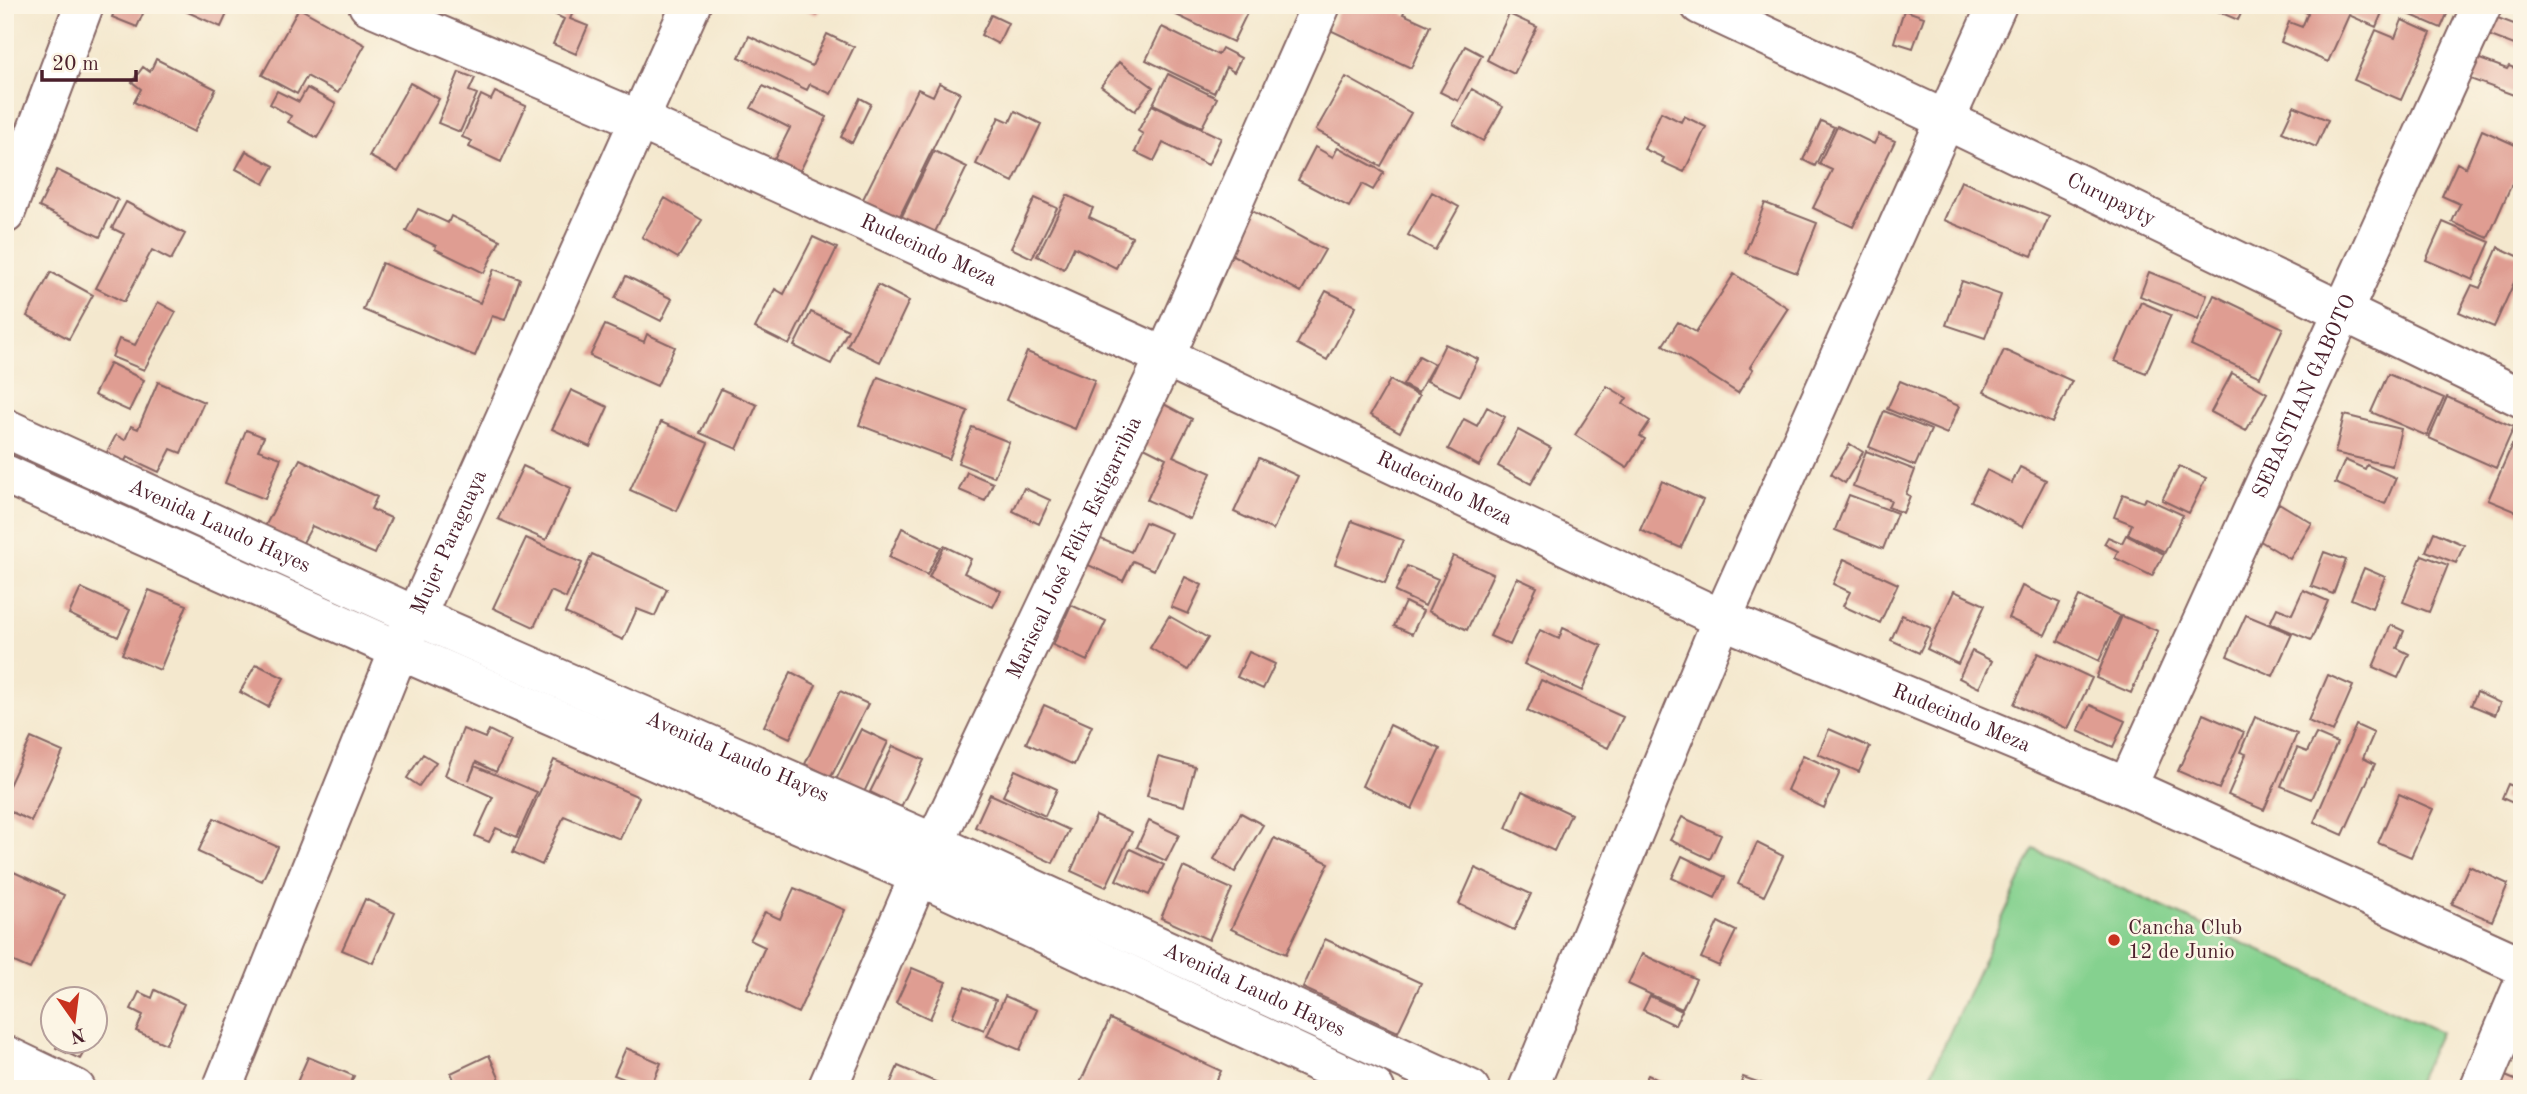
<svg xmlns="http://www.w3.org/2000/svg" width="2527" height="1094" viewBox="0 0 2527 1094" font-family="'Old Standard TT',serif">
	<rect width="100%" height="100%" fill="#fcf5e5"/>
	<filter id="ink" filterUnits="userSpaceOnUse"><feTurbulence type="fractalNoise" baseFrequency=".0143" numOctaves="2"/><feDisplacementMap in="SourceGraphic" scale="14" xChannelSelector="R" yChannelSelector="G"/><feConvolveMatrix kernelMatrix="1 2 1 2 8 2 1 2 1" color-interpolation-filters="sRGB"/></filter>
	<filter id="wash" filterUnits="userSpaceOnUse"><feTurbulence type="fractalNoise" baseFrequency=".00686" numOctaves="4" result="noise"/><feDisplacementMap in="SourceGraphic" scale="28" xChannelSelector="R" yChannelSelector="G"/><feGaussianBlur stdDeviation="1.57" result="paint"/><feColorMatrix in="noise" values="0 0 0 0 0 0 0 0 0 0 0 0 0 0 0 0 0 1.4 0 .05"/><feComposite in="paint" operator="in"/></filter>
	<g filter="url(#wash)">
		<rect width="100%" height="100%" fill="#f4e8ce"/>
		<path fill="#85d18f" stroke="#68785d" stroke-width="2" d="M2034 849 2440 1032 2414 1089H1924Z"/>
		<g id="blocks">
			<path fill="#df9d92" d="M117 5 146 7 137 27 112 17Z
				M172 5H231L221 27Z
				M557 5H576L570 19 588 26 576 54 553 44 564 19 554 14Z
				M796 5H822L817 15Z
				M1169 5H1251L1233 42 1166 10Z
				M1341 5H1396L1405 9 1403 14 1430 26 1411 68 1330 30Z
				M2220 5H2245L2238 20 2217 11Z
				M2289 5H2377L2384 8 2376 27 2349 15 2328 62 2281 42 2289 22 2302 27 2308 13Z
				M2388 5H2451L2441 28Z
				M299 8 365 45 338 93 307 76 297 94 262 75Z
				M1904 10 1924 17 1913 48 1894 42Z
				M1509 14 1537 27 1514 74 1487 60Z
				M991 15 1008 23 998 44 981 35Z
				M2495 17 2522 27V48L2488 35Z
				M2402 20 2431 33 2401 100 2354 80 2376 30 2395 38Z
				M1162 27 1218 55 1222 48 1241 58 1234 72 1226 67 1214 93 1146 60Z
				M827 34 854 47 831 94 810 84 807 90 739 57 749 36 812 66Z
				M1465 46 1482 55 1458 101 1440 92Z
				M2477 58 2507 69 2509 66 2522 71V98L2470 79Z
				M156 59 216 89 194 132 134 102 141 89 132 82 143 67 150 72Z
				M1119 62 1153 87 1135 111 1101 86Z
				M459 72 475 78 469 91 477 94 460 132 438 123Z
				M1168 74 1217 98 1202 127 1153 104Z
				M1346 77 1411 113 1381 166 1316 130Z
				M410 83 439 99 398 172 369 156Z
				M939 83 960 93 897 222 860 205 918 89 933 96Z
				M763 86 827 117 798 175 773 162 790 128 751 108Z
				M307 88 336 104 317 138 288 122 291 116 270 104 277 91 299 102Z
				M1472 89 1503 107 1483 141 1453 124Z
				M495 92 526 106 501 162 469 147 472 141 462 137 481 95 491 100Z
				M860 98 871 104 852 143 841 137Z
				M1152 105 1221 138 1208 165 1163 143 1154 161 1135 152 1143 134 1138 131Z
				M2294 106 2328 120 2316 147 2282 132Z
				M1015 111 1041 124 1013 182 976 164 999 117 1010 122Z
				M1661 112 1681 122 1684 116 1706 127 1684 172 1662 162 1664 158 1644 149Z
				M1821 121 1834 127 1815 166 1803 160Z
				M1837 126 1874 144 1879 134 1895 141 1853 227 1813 208 1832 170 1819 164Z
				M2482 130 2522 148V161L2488 238 2452 222 2460 204 2442 196 2457 163 2466 168Z
				M1315 147 1333 157 1338 147 1384 172 1373 190 1362 184 1349 207 1298 180Z
				M246 151 274 166 264 184 236 169Z
				M934 151 967 167 932 238 899 222Z
				M57 170 118 200 100 237 39 207Z
				M1961 181 2049 217 2032 256 1944 220Z
				M1432 192 1459 207 1435 250 1408 235Z
				M1067 195 1093 208 1089 217 1132 237 1116 268 1074 247 1064 269 1037 256Z
				M665 198 702 220 678 258 642 237Z
				M1035 198 1057 208 1032 258 1011 248Z
				M126 202 185 234 171 260 152 250 124 302 96 288 124 234 112 228Z
				M1765 203 1817 223 1797 273 1745 253Z
				M418 209 448 223 451 216 500 240 484 273 435 249 436 246 406 231Z
				M1250 210 1325 250 1301 292 1227 252Z
				M2443 222 2490 242 2473 280 2426 260Z
				M813 237 837 248 789 345 755 328 775 289 784 294Z
				M2498 247 2522 258V265L2494 327 2459 312 2472 285 2480 288Z
				M382 263 480 303 494 269 520 279 505 320 492 316 475 356 363 310Z
				M51 272 93 295 69 339 27 316Z
				M2149 272 2207 295 2198 319 2140 296Z
				M1734 274 1788 308 1750 367 1753 369 1738 393 1663 345 1678 322 1696 332Z
				M626 276 672 299 661 321 615 298Z
				M1962 281 2001 295 1985 338 1946 325Z
				M878 285 909 301 880 362 847 346Z
				M1326 291 1356 306 1327 360 1297 344Z
				M2214 295 2283 328 2260 377 2191 345Z
				M158 302 176 312 144 370 112 357 119 339 135 345Z
				M2141 302 2171 315 2146 373 2115 361Z
				M811 312 848 330 831 364 794 346Z
				M605 325 644 342 647 334 675 347 657 386 590 356Z
				M1445 344 1478 359 1460 396 1427 381Z
				M2004 350 2072 381 2052 423 1984 392Z
				M1027 352 1095 380 1075 429 1006 400Z
				M1419 356 1434 364 1418 393 1403 385Z
				M110 363 144 380 129 411 94 395Z
				M2232 373 2267 393 2246 431 2211 412Z
				M2388 374 2444 398 2427 436 2371 412Z
				M878 377 968 411 949 459 859 425Z
				M1390 380 1419 396 1400 432 1370 415Z
				M1900 381 1959 406 1947 434 1887 409Z
				M158 382 204 402 181 453 171 449 159 472 127 457 120 470 103 460 116 435 125 440 131 426 138 429Z
				M1607 386 1627 398 1623 404 1650 421 1640 436 1645 439 1627 468 1575 435Z
				M721 389 757 405 737 449 700 433Z
				M571 390 608 407 590 447 552 429Z
				M2447 397 2514 427 2496 468 2429 438Z
				M1158 401 1192 419 1173 456 1211 473 1190 519 1147 500 1166 458 1136 443Z
				M1487 407 1505 417 1479 466 1448 449 1464 419 1477 426Z
				M1884 411 1931 430 1915 466 1869 447Z
				M2344 415 2401 429 2392 466 2335 453Z
				M661 422 708 443 677 511 630 490Z
				M972 427 1009 442 994 477 958 463Z
				M246 430 264 437 258 450 281 458 265 499 225 483Z
				M1518 430 1551 448 1531 484 1498 466Z
				M1850 444 1863 452 1845 483 1831 474Z
				M2512 445 2522 449V514L2488 500Z
				M1866 451 1915 470 1906 494 1910 496 1903 513 1888 507 1891 500 1853 486Z
				M1259 458 1298 476 1273 530 1234 512Z
				M300 459 377 497 371 509 391 518 375 554 312 526 294 559 258 540Z
				M2345 460 2365 469 2367 465 2396 478 2385 504 2335 483Z
				M523 466 571 488 546 540 498 519Z
				M2179 466 2206 478 2189 513 2162 500Z
				M2020 467 2046 480 2022 527 1971 501 1987 470 2012 483Z
				M967 472 993 483 985 501 959 490Z
				M1662 481 1703 500 1681 548 1640 530Z
				M1024 488 1050 500 1039 524 1013 511Z
				M2123 494 2143 502 2146 498 2183 515 2165 552 2128 534 2132 524 2114 517Z
				M1849 495 1897 513 1883 549 1835 530Z
				M2279 503 2312 523 2290 559 2257 539Z
				M1352 521 1403 540 1385 583 1335 564Z
				M1145 522 1171 533 1154 570 1133 561 1123 581 1073 558 1085 532 1131 552Z
				M902 528 941 547 927 575 889 557Z
				M2434 532 2464 545 2456 563 2426 551Z
				M2126 535 2164 554 2152 576 2115 558 2118 551 2104 544 2108 537 2122 543Z
				M526 538 582 563 566 598 551 591 534 627 493 608Z
				M944 546 971 559 964 573 1001 591 993 607 929 577Z
				M2324 552 2346 560 2333 594 2311 586Z
				M592 554 667 589 655 616 637 609 623 640 565 613Z
				M2422 555 2448 565 2429 612 2403 602Z
				M1453 556 1493 574 1467 630 1428 611Z
				M1844 559 1898 584 1880 623 1843 606 1850 592 1833 584Z
				M1407 566 1438 579 1425 606 1395 592Z
				M2364 568 2385 577 2372 608 2351 599Z
				M1185 577 1202 585 1188 614 1171 607Z
				M1517 578 1537 587 1510 645 1490 636Z
				M2022 586 2060 603 2045 635 2008 618Z
				M81 588 130 610 118 637 69 614Z
				M149 590 187 605 160 670 122 654Z
				M2303 590 2328 601 2311 640 2270 623 2277 608 2292 614Z
				M1954 591 1985 605 1958 664 1927 649Z
				M2079 596 2120 616 2099 661 2058 641Z
				M1405 602 1423 611 1412 634 1394 626Z
				M1071 605 1106 621 1087 661 1053 645Z
				M1902 615 1931 628 1919 653 1891 640Z
				M2246 615 2292 634 2273 676 2227 656Z
				M1169 616 1208 638 1188 670 1150 648Z
				M2122 616 2158 631 2131 693 2096 678Z
				M2391 625 2404 631 2397 648 2409 654 2398 678 2373 667Z
				M1563 628 1602 646 1582 691 1524 664 1540 630 1559 639Z
				M1972 651 1992 661 1979 688 1959 678Z
				M1249 652 1275 664 1263 689 1237 677Z
				M2038 653 2092 678 2068 729 2014 704Z
				M256 664 284 678 268 707 240 692Z
				M791 672 816 685 790 738 764 726Z
				M2328 675 2353 686 2333 732 2308 721Z
				M1541 680 1623 717 1608 748 1527 711Z
				M840 691 868 704 831 777 805 764Z
				M2477 692 2500 703 2495 715 2471 705Z
				M1044 705 1092 726 1074 765 1026 743Z
				M2090 705 2125 721 2113 747 2078 731Z
				M2203 714 2244 732 2219 789 2178 771Z
				M2255 717 2297 734 2264 810 2228 795 2246 754 2240 752Z
				M1390 725 1440 749 1412 809 1362 786Z
				M2356 725 2374 733 2363 758 2375 764 2343 835 2314 822Z
				M463 729 485 738 489 730 511 741 496 772 476 762 469 780 475 766 537 792 517 837 496 828 489 842 475 836 493 797 445 775Z
				M861 729 888 742 857 807 829 794Z
				M1829 729 1870 747 1859 772 1818 754Z
				M2316 734 2337 743 2312 799 2281 786 2297 748 2307 752Z
				M31 738 63 752 31 821 5 809V794Z
				M893 746 924 760 901 807 870 792Z
				M423 754 436 762 419 786 407 778Z
				M1803 755 1840 772 1824 808 1787 790Z
				M1158 757 1195 767 1184 806 1147 796Z
				M554 760 639 797 620 839 564 816 542 865 513 852Z
				M1015 770 1057 789 1045 816 1003 796Z
				M2508 784 2522 790V807L2502 798Z
				M1522 791 1571 814 1554 851 1506 828Z
				M990 794 1069 830 1053 863 975 827Z
				M2399 794 2433 809 2411 857 2378 843Z
				M1241 813 1263 825 1235 872 1214 859Z
				M1096 816 1132 832 1106 887 1071 871Z
				M1682 817 1721 835 1710 859 1670 840Z
				M214 818 278 847 262 881 198 852Z
				M1149 821 1179 835 1166 861 1137 847Z
				M1274 838 1329 863 1286 954 1231 929Z
				M1757 843 1783 856 1764 896 1738 884Z
				M1130 849 1164 865 1149 895 1116 880Z
				M1682 856 1725 877 1715 898 1672 878Z
				M2469 866 2508 884 2492 921 2452 904Z
				M1183 867 1232 889 1209 940 1161 918Z
				M5 868 64 895 30 969 5 958Z
				M1475 868 1531 894 1514 930 1459 904Z
				M794 888 845 910 798 1013 747 988 765 947 750 940 765 912 780 919Z
				M365 899 395 913 373 963 342 950Z
				M1718 922 1736 931 1719 966 1701 958Z
				M1325 939 1421 983 1398 1032 1303 988Z
				M1642 954 1696 979 1682 1009 1628 984Z
				M912 968 946 982 930 1019 896 1003Z
				M965 987 996 1000 984 1030 952 1017Z
				M155 990 184 1004 166 1044 136 1031 143 1015 131 1009 139 992 152 998Z
				M1005 996 1037 1010 1020 1050 987 1036Z
				M1650 996 1682 1011 1675 1025 1643 1010Z
				M94 1002 105 1007 94 1029Z
				M1110 1019 1221 1071 1212 1089H1093L1080 1083Z
				M58 1042H89L80 1059 56 1048Z
				M626 1048 661 1063 650 1089 614 1075Z
				M489 1055 504 1089H458L451 1073Z
				M308 1057 354 1076 348 1089H294Z
				M898 1066 952 1089H888Z
				M1648 1075 1677 1089H1641Z
				M2503 1075 2522 1083V1089H2497Z
				M1743 1077 1766 1085 1765 1089H1739Z"/>
		</g>
	</g>
	<g filter="url(#ink)">
		<use href="#blocks" fill-opacity="0" stroke="#866564" stroke-width="2"/>
		<g fill="none" stroke-linecap="round" stroke-linejoin="round">
			<defs>
				<g id="minor">
					<path id="s1" d="M368 5 639 120 1165 357 1722 619 2127 787 2522 966"/>
					<path id="s2" d="M1700 5 1946 120 2522 398"/>
					<path d="M5 214 84 5"/>
					<path id="s3" d="M5 428 416 616 936 844 1470 1089"/>
					<path d="M5 474 399 650 919 876 1375 1089"/>
					<path id="s4" d="M2127 787 2482 5"/>
					<path d="M5 1055 76 1089"/>
					<path id="s5" d="M222 1089 399 650 416 616 691 5"/>
					<path id="s6" d="M827 1089 919 876 1165 357 1321 5"/>
					<path d="M1528 1089 1722 619 1997 5"/>
					<path d="M2479 1089 2522 987"/>
				</g>
			</defs>
			<use href="#minor" stroke="#866564" stroke-width="42"/>
			<use href="#minor" stroke="#fff" stroke-width="38"/>
		</g>
	</g>
	<circle fill="#c8321e" stroke="#fcf5e5" stroke-width="2.5" cx="2114" cy="940" r="7"/>
	<g text-anchor="middle" dominant-baseline="central" stroke-width="5" stroke-linejoin="round" paint-order="stroke">
		<g font-size="21" fill="#4a1f2b" stroke="#fcf5e5">
			<text stroke="none"><textPath href="#s2" startOffset="455">Curupayty</textPath></text>
			<text stroke="none"><textPath href="#s1" startOffset="612">Rudecindo Meza</textPath></text>
			<text stroke="none"><textPath href="#s4" startOffset="429">SEBASTIAN GABOTO</textPath></text>
			<text stroke="none"><textPath href="#s1" startOffset="1180">Rudecindo Meza</textPath></text>
			<text stroke="none"><textPath href="#s3" startOffset="236">Avenida Laudo Hayes</textPath></text>
			<text stroke="none"><textPath href="#s5" startOffset="592">Mujer Paraguaya</textPath></text>
			<text stroke="none"><textPath href="#s6" startOffset="595">Mariscal José Félix Estigarribia</textPath></text>
			<text stroke="none"><textPath href="#s1" startOffset="1746">Rudecindo Meza</textPath></text>
			<text stroke="none"><textPath href="#s3" startOffset="803">Avenida Laudo Hayes</textPath></text>
			<text stroke="none"><textPath href="#s3" startOffset="1370">Avenida Laudo Hayes</textPath></text>
		</g>
		<g font-size="21" fill="#4a1f2b" stroke="#fcf5e5" text-anchor="start">
			<text x="2128" y="928">Cancha Club<tspan x="2128" dy="24">12 de Junio</tspan></text>
		</g>
	</g>
	<rect width="2527" height="1094" fill="none" stroke="#fcf5e5" stroke-width="28"/>
	<g transform="translate(74 1020) rotate(166)"><circle r="33" fill="#fcf5e5" stroke="#b59f9b" stroke-width="2"/>
	<path d="M0-5L12 26L0 18L-12 26Z" fill="#c8321e"/>
	<text y="-10" font-size="19" font-weight="bold" text-anchor="middle" fill="#4a1f2b">N</text>
	</g>
	<path d="M42 70v10h94v-10" fill="none" stroke="#4a1f2b" stroke-width="3.5"/>
	<text x="52" y="70" font-size="21" fill="#4a1f2b" stroke="#fcf5e5" stroke-width="5" paint-order="stroke">20 m</text>
</svg>
